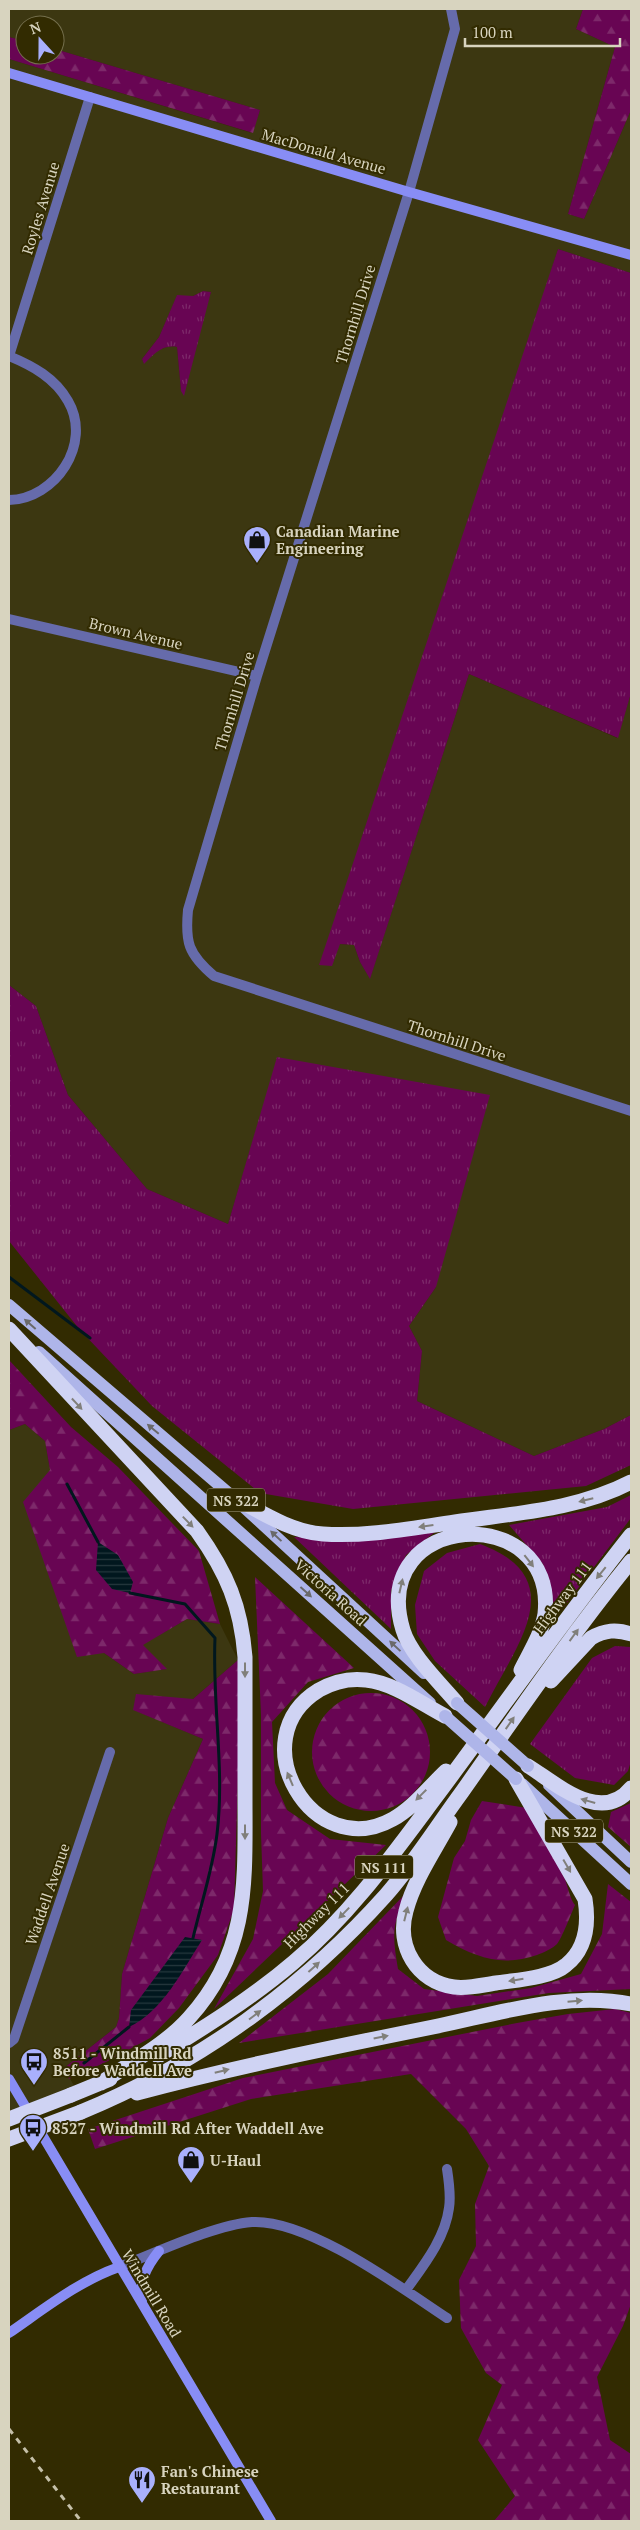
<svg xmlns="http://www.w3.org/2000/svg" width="640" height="2530" viewBox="0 0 640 2530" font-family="'PT Serif',serif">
	<defs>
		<pattern id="grass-tufts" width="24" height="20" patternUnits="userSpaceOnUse" patternTransform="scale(1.25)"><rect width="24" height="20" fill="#680553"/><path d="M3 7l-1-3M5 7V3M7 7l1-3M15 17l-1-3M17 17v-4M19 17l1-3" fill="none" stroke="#7d296a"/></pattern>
		<pattern id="forest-firs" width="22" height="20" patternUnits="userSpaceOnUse" patternTransform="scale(1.25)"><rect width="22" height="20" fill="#680553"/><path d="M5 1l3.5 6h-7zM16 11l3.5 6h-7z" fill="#7d296a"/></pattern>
		<pattern id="water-rules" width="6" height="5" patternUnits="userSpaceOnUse" patternTransform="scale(1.25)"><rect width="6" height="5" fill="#01171e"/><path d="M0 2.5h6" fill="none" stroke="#25383d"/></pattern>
	</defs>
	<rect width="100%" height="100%" fill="#322b01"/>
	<path fill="#3c3711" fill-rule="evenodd" d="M9 9H583L576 29 615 47 568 214 584 219 631 110V273L558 249 340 944 354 945 360 962 370 978 469 674 617 738 631 693V1415L604 1429 534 1456 417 1401 422 1351 409 1326 436 1287 278 1057 228 1224 147 1189 68 1095 36 1006 9 985V59L252 133 260 110 55 49V25H25V41L9 37ZM203 291 211 292 181 390 177 347 170 346 158 350 144 363 142 359 159 337 177 296H193Z
		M25 1424 45 1441 50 1470 104 1653 134 1674 166 1669 142 1645 187 1619 220 1624 238 1660 193 1699 134 1710 203 1739 168 1818 122 1974 119 2018 116 2027 64 2068 81 2098 9 2125V1430Z"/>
	<path fill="url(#grass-tufts)" d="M558 249 631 273V693L618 738 469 674 370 979 360 962 354 945 340 944 332 966 319 965Z
		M203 291 211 292 184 396 181 391 177 347C162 344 153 355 144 364L142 359 159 337 177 295 193 296Z
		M9 985 36 1006 68 1095 147 1189 228 1224 277 1057 490 1095 436 1287 409 1326 422 1351 417 1401 534 1456 604 1429 631 1415V1465L586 1486 353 1509 260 1493 152 1406 80 1330 9 1241Z
		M631 1495V1518L557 1616 543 1564 509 1525 607 1507Z
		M435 1532 406 1555 391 1591V1629L294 1537 365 1539Z
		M480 1544C574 1579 515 1646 485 1707L435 1661 417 1634 415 1605 424 1571 447 1553Z
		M615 1646 631 1647V1761L628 1771 614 1785 575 1778 530 1744 592 1658Z"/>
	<path fill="url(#forest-firs)" d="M583 9H631V110L584 219 568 214 615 47 576 29Z
		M9 37 25 41V55H55V49L260 110 253 133 9 59Z
		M9 1360 71 1427 118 1467 199 1551 220 1624 187 1619 143 1645 167 1669 134 1674 104 1653 77 1657 23 1502 50 1470 45 1441 25 1424 9 1430Z
		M255 1577 354 1668 308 1682 272 1722 275 1783 287 1810 330 1839 386 1845 214 2009 253 1939 263 1891 261 1833V1715Z
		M238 1660 239 1740 234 1909 218 1955 179 2008 150 2038 108 2061 69 2079 64 2068 116 2027 119 2018 122 1974 168 1818 203 1739 133 1710 136 1694 193 1699Z
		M312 1752a59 59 0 1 1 118 0a59 59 0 1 1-118 0Z
		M482 1801 527 1808C538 1827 550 1846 560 1866 566 1877 569 1898 575 1905 571 1914 562 1938 557 1944 553 1948 543 1953 537 1955 502 1967 477 1958 446 1940L438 1917 454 1858 465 1841 471 1820Z
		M631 1803V1847L608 1827 611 1812Z
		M608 1884 631 1902V1989L549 1993 239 2043 328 1974 407 1892C392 1925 392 1933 398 1969L424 1989 477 1996 531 1988 581 1974 602 1934Z
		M615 2009 631 2013V2304L623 2326 597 2377 610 2440 631 2454V2521H494L515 2496 478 2440 502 2385 486 2373 461 2328 459 2280 476 2246 475 2204 489 2166 466 2129 411 2074 251 2099 95 2149 88 2129 243 2078 517 2023 568 2014Z"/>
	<path fill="url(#water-rules)" d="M98 1542 118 1555 133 1582 130 1593 112 1589 96 1570Z
		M185 1937 202 1940C182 1971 163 2011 129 2027L131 2010Z"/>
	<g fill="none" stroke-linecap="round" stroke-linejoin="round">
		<path stroke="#01171e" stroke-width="3" d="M9 1277 90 1338
			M67 1484 98 1542
			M130 1593 185 1604 215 1638C212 1703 225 1769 217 1834 213 1868 201 1904 193 1938
			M84 2063 129 2027"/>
		<path stroke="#666bab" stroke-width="10" d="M451 9 455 29 409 192 257 676 188 910C185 942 188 954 214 976L631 1111
			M9 356 90 97
			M9 356C33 366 55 378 68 401 93 444 55 499 9 500
			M9 619 257 676
			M9 2043 14 2039 110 1752
			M119 2267C156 2253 214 2225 252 2222 308 2219 400 2287 447 2318
			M406 2290C423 2266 445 2239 449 2208 451 2196 449 2182 447 2169"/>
		<path stroke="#888df5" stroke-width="10" d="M9 73 409 192 631 255
			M9 2079 271 2521
			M142 2302C139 2282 146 2267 159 2251
			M9 2333C44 2309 79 2281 119 2267"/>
		<path stroke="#aeb5e9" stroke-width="12" d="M9 1305 233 1497 424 1673
			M39 1352 430 1703
			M522 1784 631 1884
			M549 1785 631 1862"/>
		<path stroke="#cfd3f3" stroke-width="15" d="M9 1329 197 1531C227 1573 241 1606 245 1657 245 1704 245 1750 245 1797 245 1880 250 1951 189 2018 165 2045 131 2062 101 2083
			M233 1497C261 1512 291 1532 323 1534 367 1537 412 1528 455 1522 515 1513 577 1510 631 1482
			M551 1681 591 1638C605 1630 616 1629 631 1634
			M457 1703C440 1683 410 1654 403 1630 367 1511 557 1500 545 1614 542 1633 530 1652 521 1670
			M445 1716C420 1703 394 1683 366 1680 350 1678 333 1682 319 1690 239 1739 313 1864 393 1819 413 1808 429 1787 446 1771
			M528 1766C557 1784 601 1825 631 1788
			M450 1822C435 1850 414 1880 406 1911 396 1946 417 1982 454 1987 468 1989 482 1985 496 1983 515 1980 551 1978 566 1965 586 1949 589 1924 585 1899L516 1779
			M158 2056C205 2027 252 1998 294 1962 353 1912 396 1850 441 1790 505 1704 565 1618 631 1535
			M137 2093C235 2067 334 2047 433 2027 497 2014 566 1991 631 2004
			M71 2095 110 2079
			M81 2112C198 2064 302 1989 386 1895 414 1863 437 1826 462 1792 517 1714 571 1635 631 1561"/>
		<path stroke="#c5c0a9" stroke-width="3" stroke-dasharray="6 6" stroke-linecap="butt" d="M9 2429 81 2521"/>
		<path stroke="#aeb5e9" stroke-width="12" d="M457 1703 528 1766
			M445 1716 516 1779"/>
		<path stroke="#cfd3f3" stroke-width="15" d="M9 2119 71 2095
			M9 2139 81 2112"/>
	</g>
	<defs><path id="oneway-solid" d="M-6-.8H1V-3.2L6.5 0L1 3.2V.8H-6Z" transform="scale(1.25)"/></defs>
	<g fill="#6a6969">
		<use href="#oneway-solid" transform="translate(30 1324) rotate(-139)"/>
		<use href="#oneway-solid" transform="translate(153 1429) rotate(-140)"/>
		<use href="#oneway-solid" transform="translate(276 1536) rotate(-137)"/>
		<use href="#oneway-solid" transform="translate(306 1592) rotate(42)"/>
		<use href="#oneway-solid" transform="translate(395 1646) rotate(-137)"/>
	</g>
	<g fill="#807f7a">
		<use href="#oneway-solid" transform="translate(77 1404) rotate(47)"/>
		<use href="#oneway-solid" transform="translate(586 1500) rotate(166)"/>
		<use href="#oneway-solid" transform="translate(188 1522) rotate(46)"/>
		<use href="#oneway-solid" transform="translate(426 1526) rotate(172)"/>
		<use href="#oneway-solid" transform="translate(529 1561) rotate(52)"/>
		<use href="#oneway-solid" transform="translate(601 1573) rotate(129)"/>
		<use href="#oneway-solid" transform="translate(401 1586) rotate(-77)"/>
		<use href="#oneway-solid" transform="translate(574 1635) rotate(-54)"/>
		<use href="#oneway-solid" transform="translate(245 1670) rotate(90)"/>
		<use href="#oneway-solid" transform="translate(510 1723) rotate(-55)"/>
		<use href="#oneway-solid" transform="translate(290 1779) rotate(-113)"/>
		<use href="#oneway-solid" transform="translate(421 1795) rotate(135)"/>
		<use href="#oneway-solid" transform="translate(588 1801) rotate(-164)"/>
		<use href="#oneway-solid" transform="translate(245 1832) rotate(90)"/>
		<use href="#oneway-solid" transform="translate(567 1866) rotate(60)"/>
		<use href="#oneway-solid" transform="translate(344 1913) rotate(134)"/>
		<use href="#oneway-solid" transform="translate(406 1914) rotate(-76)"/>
		<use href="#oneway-solid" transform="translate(314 1967) rotate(-42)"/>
		<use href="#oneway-solid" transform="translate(516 1980) rotate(171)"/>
		<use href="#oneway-solid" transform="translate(575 2001) rotate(-5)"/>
		<use href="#oneway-solid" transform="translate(255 2015) rotate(-37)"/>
		<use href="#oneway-solid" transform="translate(381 2037) rotate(-11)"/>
		<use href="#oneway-solid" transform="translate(222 2071) rotate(-14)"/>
	</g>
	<defs>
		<symbol id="shop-pin" viewBox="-11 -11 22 30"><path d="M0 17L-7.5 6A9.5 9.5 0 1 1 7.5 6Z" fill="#a9b0fc" stroke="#322b01"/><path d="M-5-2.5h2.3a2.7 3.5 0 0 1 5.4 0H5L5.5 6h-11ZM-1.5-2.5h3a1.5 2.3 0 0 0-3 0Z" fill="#111"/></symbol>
		<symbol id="bus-pin" viewBox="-11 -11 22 30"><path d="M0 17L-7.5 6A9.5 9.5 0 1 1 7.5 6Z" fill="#a9b0fc" stroke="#322b01"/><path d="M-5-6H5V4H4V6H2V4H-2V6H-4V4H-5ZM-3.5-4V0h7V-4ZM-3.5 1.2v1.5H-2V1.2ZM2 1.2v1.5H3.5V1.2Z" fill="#111"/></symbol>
		<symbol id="restaurant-pin" viewBox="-11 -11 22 30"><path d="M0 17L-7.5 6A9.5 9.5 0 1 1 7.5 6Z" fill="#a9b0fc" stroke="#322b01"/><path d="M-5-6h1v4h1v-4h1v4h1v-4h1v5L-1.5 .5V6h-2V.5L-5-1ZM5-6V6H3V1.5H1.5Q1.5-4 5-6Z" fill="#111"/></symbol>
	</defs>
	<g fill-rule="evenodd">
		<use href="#shop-pin" x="241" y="524" width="32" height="43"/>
		<use href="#bus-pin" x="18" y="2046" width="32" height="43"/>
		<use href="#bus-pin" x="17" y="2112" width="32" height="43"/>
		<use href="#shop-pin" x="175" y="2144" width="32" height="43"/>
		<use href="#restaurant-pin" x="126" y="2464" width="32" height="43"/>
	</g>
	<g text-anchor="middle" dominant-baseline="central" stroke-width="4" stroke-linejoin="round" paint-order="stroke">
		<g fill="#322b01" stroke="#a6a186" stroke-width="1">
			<rect x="207" y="1488.5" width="58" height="23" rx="4"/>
			<rect x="545" y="1819.5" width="58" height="23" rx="4"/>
			<rect x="355" y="1855.5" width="58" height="23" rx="4"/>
		</g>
		<g font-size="14" font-weight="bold" fill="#d8d4bf">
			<text x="236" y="1500">NS 322</text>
			<text x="574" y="1831">NS 322</text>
			<text x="384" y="1867">NS 111</text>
		</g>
		<g font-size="15" fill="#d8d4bf" stroke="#322b01">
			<text transform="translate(324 151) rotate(16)">MacDonald Avenue</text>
			<text transform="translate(40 208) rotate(-73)">Royles Avenue</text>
			<text transform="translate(355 314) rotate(-73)">Thornhill Drive</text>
			<text transform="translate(136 633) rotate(13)">Brown Avenue</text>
			<text transform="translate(234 701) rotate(-73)">Thornhill Drive</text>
			<text transform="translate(457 1040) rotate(18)">Thornhill Drive</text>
			<text transform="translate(331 1592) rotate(42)">Victoria Road</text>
			<text transform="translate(562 1597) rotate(-53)">Highway 111</text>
			<text transform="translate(47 1894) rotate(-71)">Waddell Avenue</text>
			<text transform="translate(316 1915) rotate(-45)">Highway 111</text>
			<text transform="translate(152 2293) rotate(59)">Windmill Road</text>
		</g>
		<g font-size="15" font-weight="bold" fill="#d8d4bf" stroke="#322b01" text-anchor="start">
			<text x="276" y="531">Canadian Marine<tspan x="276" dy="17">Engineering</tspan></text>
			<text x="53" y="2053">8511 - Windmill Rd<tspan x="53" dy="17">Before Waddell Ave</tspan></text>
			<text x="52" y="2128">8527 - Windmill Rd After Waddell Ave</text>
			<text x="210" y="2160">U-Haul</text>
			<text x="161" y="2471">Fan's Chinese<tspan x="161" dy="17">Restaurant</tspan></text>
		</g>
	</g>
	<rect width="640" height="2530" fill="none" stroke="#d8d4bf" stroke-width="20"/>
	<g transform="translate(40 40) rotate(339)"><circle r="24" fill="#322b01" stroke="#746f4d"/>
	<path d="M0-4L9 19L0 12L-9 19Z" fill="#a9b0fc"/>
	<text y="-8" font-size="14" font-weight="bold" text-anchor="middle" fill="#d8d4bf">N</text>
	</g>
	<path d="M465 38v8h155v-8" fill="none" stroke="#d8d4bf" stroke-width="2.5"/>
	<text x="472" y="38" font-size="15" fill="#d8d4bf" stroke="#322b01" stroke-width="4" paint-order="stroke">100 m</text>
</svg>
